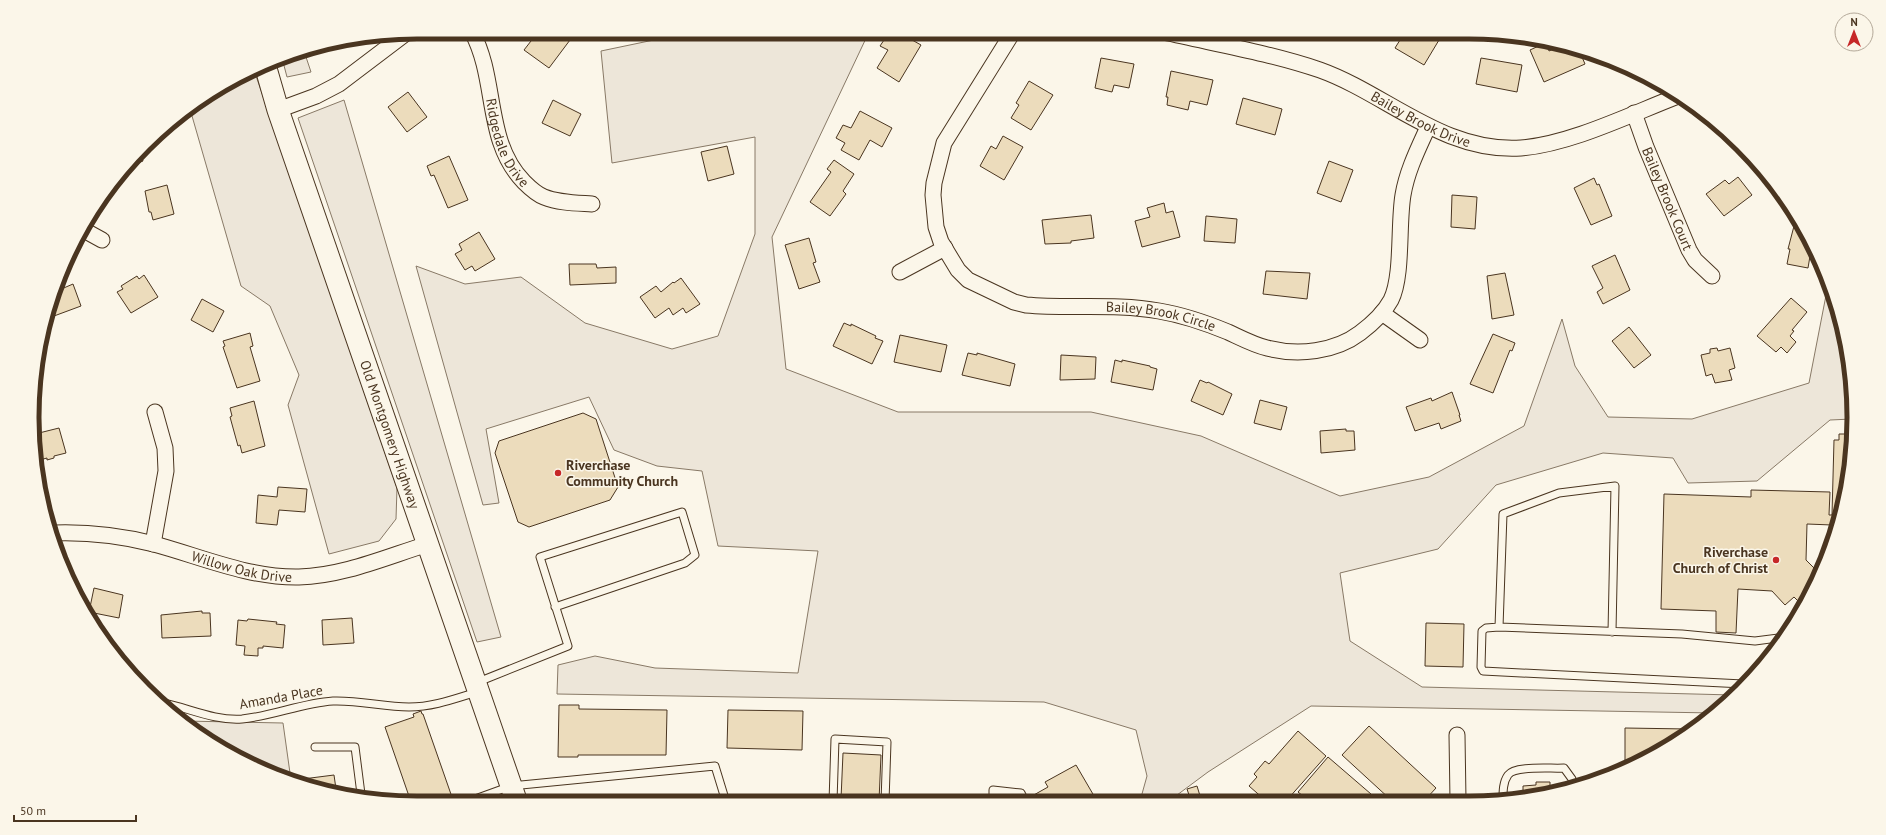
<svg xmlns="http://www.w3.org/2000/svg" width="1886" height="835" viewBox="0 0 1886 835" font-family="'PT Sans',sans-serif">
	<rect width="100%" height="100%" fill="#fbf6e9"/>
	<path fill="#ede6d9" stroke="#887966" d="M692 32H869L772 237 786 369 898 412H1091L1201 436 1340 496 1429 477 1524 426 1562 319 1575 366 1608 417 1692 419 1809 383 1828 285 1841 318 1853 393 1852 419 1830 420 1757 481 1688 483 1673 458 1603 453 1496 485 1438 549 1340 573 1350 641 1422 687 1733 695 1723 707 1714 713 1311 706 1208 772 1169 801H1140L1147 776 1136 730 1044 702 557 694 558 665 595 656 655 668 798 673 818 551 718 546 702 471 657 466 614 450 589 397 486 429 499 503 483 505 416 266 465 284 521 277 585 323 672 349 718 336 755 234V137L612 163 601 51Z
		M304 51 311 72 287 77 282 58 293 53Z
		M254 70 397 488 396 519 379 541 329 554 288 405 299 375 270 306 241 286 190 109 225 84Z
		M344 100 501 637 477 642 298 118Z
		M183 721 283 723 290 773 280 776 225 751Z"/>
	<path fill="#ecdcbc" stroke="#4a3520" d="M538 32H565L563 35 570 40 549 68 524 50Z
		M898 32 921 45 899 82 877 68 888 50 880 46 888 34 894 38Z
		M1367 32H1380L1378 37Z
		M1405 32H1424L1439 40 1424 65 1395 48Z
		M1543 44 1547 45 1549 51 1558 47 1579 50 1585 64 1544 82 1530 50Z
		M1101 58 1134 64 1129 88 1114 85 1112 92 1095 88Z
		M1481 58 1522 65 1517 92 1476 84Z
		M1171 71 1213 80 1207 105 1190 101 1188 110 1167 105 1168 97H1166Z
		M1029 81 1053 95 1031 130 1011 118 1019 105 1016 103Z
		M408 92 427 117 407 132 388 107Z
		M1243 98 1282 109 1275 135 1236 124Z
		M553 100 581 114 570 136 542 123Z
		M860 111 892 128 882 147 870 140 859 160 841 150 845 143 836 138 843 125 851 128Z
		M1003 136 1023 147 1004 180 980 166 991 146 996 149Z
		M727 146 734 174 708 181 701 152Z
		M141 155 143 161 133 165Z
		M449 156 468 200 448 208 434 175 431 176 427 166Z
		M834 160 854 174 843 191 846 194 830 216 810 202 831 172 827 169Z
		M1329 161 1353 170 1341 202 1317 193Z
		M1738 177 1752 195 1724 216 1706 194 1725 180 1729 184Z
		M1594 178 1597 185 1599 184 1612 216 1591 225 1574 188Z
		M167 185 174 214 153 220 151 212H149L145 191Z
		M1452 195 1477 197 1475 229 1451 227Z
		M1164 203 1166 213 1173 211 1180 237 1142 247 1135 221 1150 217 1147 208Z
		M1091 215 1094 238 1071 241V243L1045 244 1042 220Z
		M1206 216 1237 219 1235 243 1204 241Z
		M1794 226 1802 227 1812 244 1808 268 1787 264 1790 249H1788Z
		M479 232 495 259 475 271 472 266 465 270 455 254 462 250 459 244Z
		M809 238 816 262 813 263 820 282 799 289 785 245Z
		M1615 255 1630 290 1603 304 1597 292 1603 288 1592 266Z
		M569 264H596L597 268 616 267V283L570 285Z
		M1266 271 1310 273 1307 299 1263 294Z
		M1505 273 1514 315 1492 319 1487 276Z
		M144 275 158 297 131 313 117 292 123 289 121 286 137 276 139 279Z
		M681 278 700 304 686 313 683 308 673 315 669 308 655 318 640 297 656 286 661 292 673 282 674 283Z
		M73 284 81 306 54 316 52 310 59 290Z
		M1791 298 1807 312 1792 330 1794 331 1790 336 1796 342 1787 353 1781 347 1776 352 1757 336Z
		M202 299 224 311 213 332 191 320Z
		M844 323 851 326V324L876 336 875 338 883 341 872 364 833 346Z
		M1629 327 1651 355 1634 368 1612 341Z
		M250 333 253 346 250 347 260 381 237 388 223 347 225 346 223 341Z
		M1493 334 1515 343 1512 351 1510 350 1493 393 1470 384Z
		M900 335 947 345 941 372 894 362Z
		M1717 348 1718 351 1730 348 1735 368 1729 370 1732 380 1715 383 1712 374 1706 376 1701 355 1710 353V349Z
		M968 353 977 355V353L1015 364 1010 386 962 375Z
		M1061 355 1096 357 1095 379 1060 380Z
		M1115 360 1122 362V360L1150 366V367L1157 369 1153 390 1111 382Z
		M1200 380 1207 383 1208 382 1232 394 1223 415 1191 401Z
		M1452 392 1460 415H1459L1461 421 1441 429 1439 423 1415 431 1406 407 1431 398 1432 401Z
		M1260 400 1287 407 1281 430 1254 423Z
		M254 401 265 446 242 453 240 445 238 446 230 417 232 416 230 408Z
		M583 413 596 419 618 487 610 500 529 527 518 522 495 453 499 441Z
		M37 424 39 433 59 428 66 453 54 456V458L47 460V458L36 461 33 426Z
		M1346 429V431H1354L1355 450 1321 453 1320 431Z
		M1839 434H1852L1851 468 1834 539H1832V525L1807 524 1806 560 1818 572 1810 581 1813 584 1805 600 1801 604 1794 597 1785 605 1772 591 1738 589 1736 633 1716 632V611L1661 609 1664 494 1751 497V490L1830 492 1829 515H1832L1834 440H1839Z
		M278 487 307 489 305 512 279 510 277 525 256 523 258 495 277 497Z
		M94 588 123 595 119 618 89 612Z
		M202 611V613H210L211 636 162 638 161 615Z
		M352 618 354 643 323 645 322 620Z
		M248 619 277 622 276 624 285 625 283 648 263 646V648H258V656L244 655 245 646 236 645 238 620 247 621Z
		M1426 623 1464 624 1463 667 1425 666Z
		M559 705H579V709L667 710 666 755H578V757H558Z
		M728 710 803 711 802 750 727 748Z
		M421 711 422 714H423L453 800 446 803 411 802 385 727 414 717 413 714Z
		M1369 726 1436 788 1425 800H1391L1342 755Z
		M1625 728 1688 729 1633 763H1625Z
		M1298 731 1326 756 1287 800H1265L1249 786 1257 777 1254 774 1265 761 1269 764Z
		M843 753 881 755 879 801 841 799Z
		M1328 757 1371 794 1365 800H1308L1298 792Z
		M1076 765 1097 801H1035L1032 796 1048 787 1045 782Z
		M334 775 336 789 295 783V780Z
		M1536 782H1550V789H1552V791L1523 799V786L1536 785Z
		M1197 786 1201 799 1191 801 1187 789Z"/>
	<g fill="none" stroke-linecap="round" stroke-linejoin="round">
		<defs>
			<path id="lane" d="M1499 627 1503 514 1559 493 1615 486 1612 632
				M478 682 568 646 540 557 682 512 695 555 685 563 555 607
				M1743 684 1483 671 1481 667 1482 631 1486 628 1499 627 1549 629 1682 634 1755 641 1785 637
				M159 702C187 707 213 721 242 719 273 716 302 703 333 701 359 700 384 707 409 707 433 707 454 699 477 692
				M315 747H355L361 794
				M1503 800C1503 791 1503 782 1508 775 1515 765 1552 769 1564 768L1572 779 1573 785
				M993 801V790L1021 793 1025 801
				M833 802 835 739 887 742 885 802
				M464 803 511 786 715 766 726 802"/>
			<g id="street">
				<path id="s1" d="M472 32C498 80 484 141 524 182 530 188 536 194 544 197 559 203 576 203 592 204"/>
				<path id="s2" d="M1013 32 944 143 934 183 933 195 936 227 941 242 958 270 968 280 1014 302 1026 305C1070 309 1115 303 1159 311 1183 315 1206 323 1228 332 1241 338 1254 345 1267 348 1298 356 1335 352 1360 333 1372 324 1384 313 1391 300 1403 276 1398 224 1403 195 1407 171 1418 149 1428 127"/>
				<path id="s3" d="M1164 32C1216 44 1270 53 1320 70 1387 94 1443 153 1521 148 1571 144 1631 114 1678 96"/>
				<path d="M278 110 316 96 339 84 405 34"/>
				<path id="s4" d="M1634 113 1646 147 1689 250 1695 260 1712 276"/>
				<path d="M82 229 102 240"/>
				<path d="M900 272 945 248"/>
				<path d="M1382 313 1420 340"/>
				<path id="s5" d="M55 533C88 532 122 536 154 544 202 557 249 578 299 577 343 576 386 557 428 544"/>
				<path d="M153 544 166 471 165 448 155 412"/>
				<path d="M1457 735 1458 800"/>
			</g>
			<g id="secondary">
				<path id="s6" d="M265 65 278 110 517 803"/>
			</g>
		</defs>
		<use href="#lane" stroke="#4a3520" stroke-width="9"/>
		<use href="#street" stroke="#4a3520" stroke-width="17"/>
		<use href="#secondary" stroke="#4a3520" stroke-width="23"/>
		<use href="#lane" stroke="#fbf6e9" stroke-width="7"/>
		<use href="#street" stroke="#fbf6e9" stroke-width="15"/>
		<use href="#secondary" stroke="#fbf6e9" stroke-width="21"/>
	</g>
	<g fill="#c62828" stroke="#fbf6e9" stroke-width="1.5">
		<circle cx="558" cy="473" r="4"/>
		<circle cx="1776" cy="560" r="4"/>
	</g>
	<g text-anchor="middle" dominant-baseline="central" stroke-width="3" stroke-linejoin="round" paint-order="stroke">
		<g font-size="14" fill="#4a3520" stroke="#fbf6e9">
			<text stroke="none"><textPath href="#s3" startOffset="273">Bailey Brook Drive</textPath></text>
			<text stroke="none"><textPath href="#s1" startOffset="117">Ridgedale Drive</textPath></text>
			<text stroke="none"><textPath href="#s4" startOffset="92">Bailey Brook Court</textPath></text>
			<text stroke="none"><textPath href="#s2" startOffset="478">Bailey Brook Circle</textPath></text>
			<text stroke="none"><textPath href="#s6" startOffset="390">Old Montgomery Highway</textPath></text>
			<text stroke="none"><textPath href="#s5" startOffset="191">Willow Oak Drive</textPath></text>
			<text transform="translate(281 697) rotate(-10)">Amanda Place</text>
		</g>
		<g font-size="14" font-weight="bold" fill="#4a3520" stroke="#fbf6e9" text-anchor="start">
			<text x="566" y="465">Riverchase<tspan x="566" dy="16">Community Church</tspan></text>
			<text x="1768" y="552" text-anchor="end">Riverchase<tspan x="1768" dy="16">Church of Christ</tspan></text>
		</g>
	</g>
	<path d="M0 0H1886V835H0ZM417 39H1469A378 378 0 0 1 1847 417V418A378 378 0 0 1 1469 796H417A378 378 0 0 1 39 418V417A378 378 0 0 1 417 39Z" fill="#fbf6e9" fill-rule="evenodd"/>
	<path fill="none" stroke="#4a3520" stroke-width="5" d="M417 39H1469A378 378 0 0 1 1847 417V418A378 378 0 0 1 1469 796H417A378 378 0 0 1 39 418V417A378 378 0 0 1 417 39Z"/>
	<g transform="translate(1854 32)"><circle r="19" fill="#fbf6e9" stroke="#b4a999"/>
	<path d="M0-3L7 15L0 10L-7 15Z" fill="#c62828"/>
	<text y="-6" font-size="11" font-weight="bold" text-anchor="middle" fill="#4a3520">N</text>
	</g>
	<path d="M14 815v6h122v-6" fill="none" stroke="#4a3520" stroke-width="2"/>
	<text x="20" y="815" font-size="12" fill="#4a3520" stroke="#fbf6e9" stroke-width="3" paint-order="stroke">50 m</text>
</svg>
